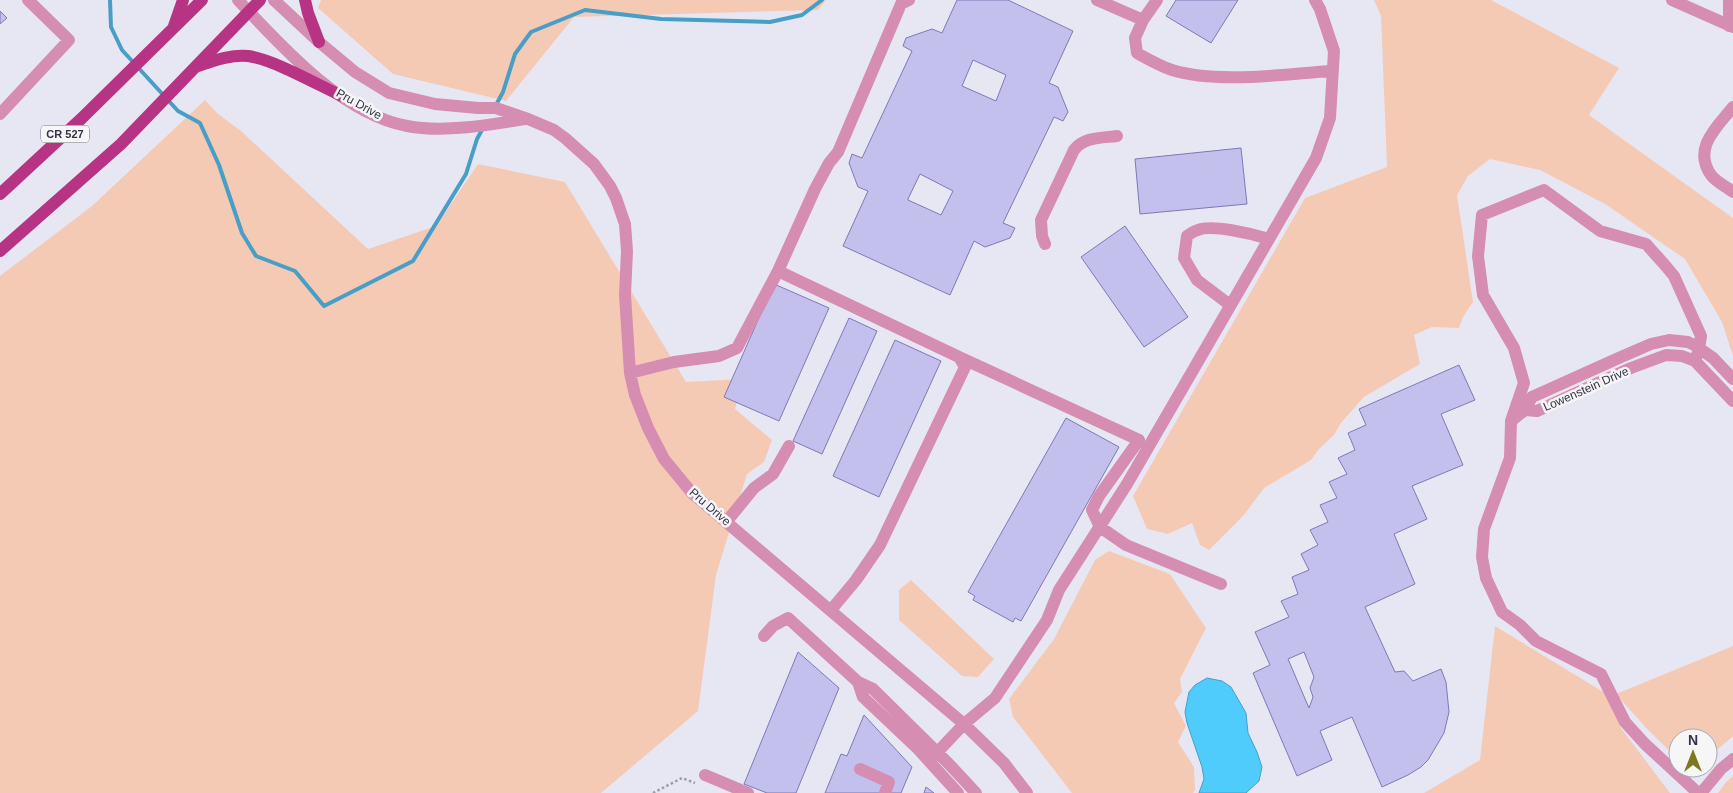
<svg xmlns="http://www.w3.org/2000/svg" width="1733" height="793" viewBox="0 0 1733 793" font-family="Arial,sans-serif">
	<rect width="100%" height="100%" fill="#e7e7f4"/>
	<path fill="#f5cab5" d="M321 0H826L818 10 574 17 506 101 393 74 318 8Z
		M1374 0H1491L1619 68 1589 115 1733 218V356L1722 322 1685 259 1605 204 1540 170 1490 159 1468 176 1457 195 1473 302 1463 317 1459 328 1432 327 1414 335 1420 364 1364 397 1341 423 1334 435 1318 450 1311 460 1264 488 1244 515 1209 550 1200 545 1192 523 1168 534 1147 529 1133 496 1305 198 1387 167 1381 16Z
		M205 100 217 113 241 131 368 249 436 226 478 164 565 182 686 382 744 379 735 409 772 440 764 462 747 474 716 575 698 711 601 793H0V276L92 206Z
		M1109 551 1170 574 1206 628 1180 679 1182 692 1174 703 1186 726 1178 742 1194 767 1195 790 1193 793H1072L1013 717 1009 699 1054 639 1095 560Z
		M911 580 994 659 978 677 962 676 899 620V590Z
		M1495 626 1610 696 1621 728 1670 793H1424L1480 760Z
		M1733 646V736L1708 758V738H1678V759L1647 729 1616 694Z
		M1733 776V793H1718L1726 782Z"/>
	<path fill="#4fccfb" stroke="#479ec6" d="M1207 678 1222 681 1231 687 1246 713 1248 733 1257 752 1262 767 1259 781 1246 793H1199L1204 779 1202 767 1187 723 1185 712 1189 692 1195 685Z"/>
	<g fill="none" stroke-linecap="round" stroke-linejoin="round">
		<path stroke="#479ec6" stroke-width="4" d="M110 0 111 27 122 50 178 111 200 123 219 165 242 233 256 256 295 271 324 306 413 261 466 174 477 139 483 128
			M496 105 503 92 515 54 531 32 585 10 661 19 770 22 802 15 822 0"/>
	</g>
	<path fill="#c3c0ee" stroke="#7e79b4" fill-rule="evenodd" d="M957 0H1008L1073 31 1049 83 1058 87 1068 112 1063 121 1054 117 1003 223 1015 228 1010 238 985 247 974 241 950 295 843 246 868 191 858 187 849 163 852 154 862 158 912 51 903 46 906 38 932 29 942 33ZM973 60 1006 75 996 101 962 86ZM920 174 953 191 941 215 908 200V199Z
		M1176 0H1238L1211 43 1166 16Z
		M0 11 7 18 0 24Z
		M1241 148 1247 204 1140 214 1135 159Z
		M1125 226 1188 317 1144 347 1081 257Z
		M774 284 829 308 779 421 724 397Z
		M849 318 877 331 822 454 793 441Z
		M895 340 941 361 879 497 833 476Z
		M1459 365 1475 400 1441 414 1463 465 1412 486 1427 519 1394 534 1415 584 1365 607 1395 672 1404 671 1413 681 1441 669 1446 682 1449 712 1444 733 1428 760 1421 767 1408 775 1382 787 1352 717 1320 731 1332 760 1297 776 1253 673 1270 665 1255 632 1289 617 1281 601 1298 594 1292 577 1309 570 1301 554 1318 545 1310 530 1328 522 1320 505 1337 498 1329 482 1347 474 1338 458 1355 450 1348 433 1366 425 1359 409ZM1304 652 1314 677 1310 688 1313 697 1309 708 1288 659Z
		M1066 418 1119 447 1021 621 1015 618 1013 622 973 600 975 596 968 592Z
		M798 652 839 688 796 793H767L744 784Z
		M864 715 912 767 901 793H825L841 754 847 756Z
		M926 787 934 793H924Z"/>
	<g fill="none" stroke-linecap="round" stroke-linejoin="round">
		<path stroke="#9c9bad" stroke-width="2.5" stroke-dasharray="2.5 2.5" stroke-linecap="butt" d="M653 793 682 778 695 783"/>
		<path stroke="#d58db2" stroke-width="12" d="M238 0C282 47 342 114 407 126 444 133 489 125 525 119
			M274 0 319 42 355 72 389 93 435 104 478 108H496L528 119 554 130 565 138 594 164 610 186 616 198 625 224 627 251 625 295 630 373 635 395 648 428 664 459 692 493 964 724 1004 763 1027 793
			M1097 0 1143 20 1135 38 1137 53C1148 59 1160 66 1172 70 1217 84 1285 74 1332 71
			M1672 0 1733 27
			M1729 0V26
			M1143 20 1157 0
			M1733 107C1717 127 1692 148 1711 175 1716 182 1727 187 1733 192
			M0 114 69 40 28 0
			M1045 244 1042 236 1041 220 1074 150C1084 137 1101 138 1117 136
			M778 271 959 357 965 367 880 545 856 580 831 610
			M1230 305 1197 280 1184 258 1187 236C1190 234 1194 231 1198 230 1212 224 1253 234 1269 239
			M959 357 1139 440 1099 496 1092 510 1100 527 1126 545 1221 584
			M1695 361 1699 349 1701 336 1674 276 1664 264 1646 244 1600 231 1544 190 1482 215 1478 256 1483 295 1514 348 1524 383 1511 421 1510 458 1484 529 1482 557 1486 578 1502 612 1520 625 1536 641 1601 674 1625 722 1645 744 1698 793
			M630 373 674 362 719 356 737 348 778 271 815 189 829 163 838 152 901 4 909 0
			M1525 410 1537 411 1631 368 1666 355 1682 356 1695 361 1733 401
			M1511 421 1525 410 1532 397 1621 357 1651 344 1669 340 1688 342 1696 346 1713 358 1733 379
			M727 521 754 488 773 474 789 446
			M764 636 773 626 788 618 858 682
			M929 761 964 724 995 698 1047 620 1059 590 1127 484 1316 158 1330 118 1334 51 1320 9 1315 0
			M860 769 889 782 885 793
			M705 775 748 793
			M958 793 918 749 863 697 858 682 873 689 948 763 976 793
			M1701 793 1721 769 1733 759"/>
		<path stroke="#b73384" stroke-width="12" d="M305 0 308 13 319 42
			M174 26 183 0
			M198 66C213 61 232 54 248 56 275 60 316 84 342 96
			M0 194 81 119 202 0
			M0 251 121 144 260 0"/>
	</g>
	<g text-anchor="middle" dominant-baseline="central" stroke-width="5" stroke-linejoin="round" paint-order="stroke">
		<rect fill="#f6f6f6" stroke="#6e6d7e" stroke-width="1" x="41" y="125.5" width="48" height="17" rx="4"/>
		<g font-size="11" font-weight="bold" fill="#34324b">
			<text x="65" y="134">CR 527</text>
		</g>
		<g font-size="12" fill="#34324b" stroke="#f6f6f6">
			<text transform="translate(359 104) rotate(29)">Pru Drive</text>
			<text transform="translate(1586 389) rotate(-24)">Lowenstein Drive</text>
			<text transform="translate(710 507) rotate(41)">Pru Drive</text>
		</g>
	</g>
	<g transform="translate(1693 753)"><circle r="24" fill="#f6f6f6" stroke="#a8a8b2"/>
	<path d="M0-4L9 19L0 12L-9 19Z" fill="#7c781f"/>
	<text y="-8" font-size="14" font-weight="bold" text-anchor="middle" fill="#34324b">N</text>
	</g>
</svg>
